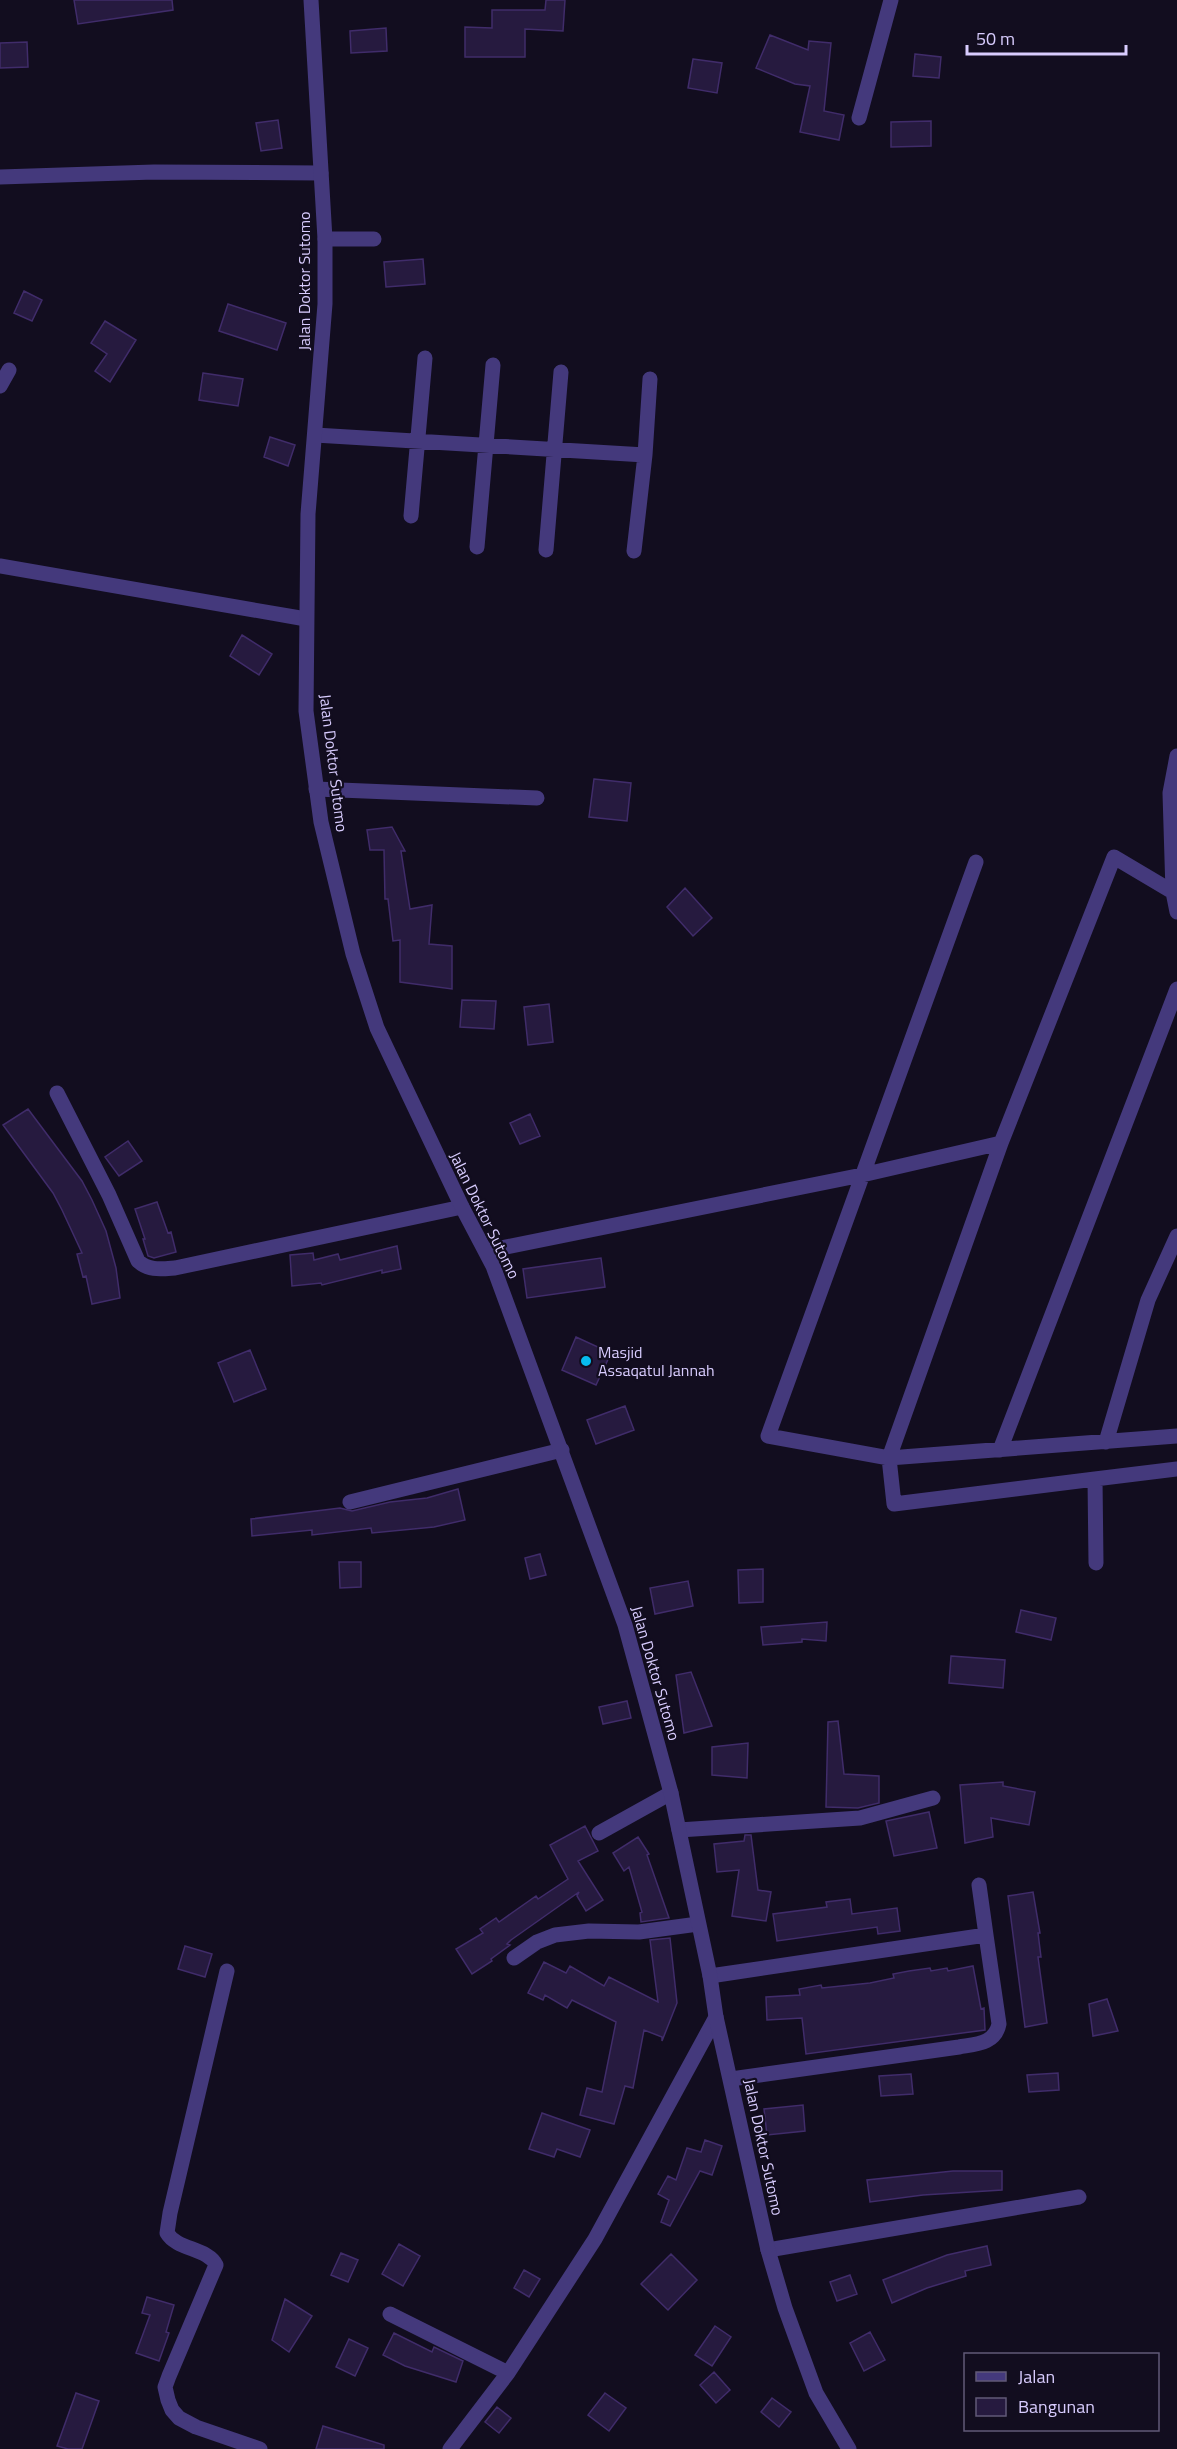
<svg xmlns="http://www.w3.org/2000/svg" width="1177" height="2449" viewBox="0 0 1177 2449" font-family="'Titillium Web',sans-serif">
	<rect width="100%" height="100%" fill="#120d1f"/>
	<path fill="#261a3f" stroke="#402c6a" stroke-width="1.5" d="M74 0H172L173 10 78 24Z
		M546 0H565L563 31 525 29V57H465V27L492 28V10H545Z
		M386 28 387 51 351 53 350 31Z
		M770 35 808 50 809 41 831 43 824 111 844 115 839 140 800 132 810 86 795 84 756 68Z
		M27 42 28 67 0 68V43Z
		M915 54 941 57 939 78 913 76Z
		M693 59 722 63 717 93 688 88Z
		M278 120 282 148 261 151 256 123Z
		M931 121V146L891 147V122Z
		M423 259 425 284 386 287 384 262Z
		M24 291 42 300 32 321 14 313Z
		M228 304 286 323 277 350 219 331Z
		M105 321 136 340 110 382 95 371 107 354 91 343Z
		M203 373 243 379 238 406 199 400Z
		M270 437 295 445 288 466 264 457Z
		M242 635 272 654 259 675 230 656Z
		M594 779 631 783 627 821 589 817Z
		M392 827 405 851H401L410 909 432 905 429 944 452 946V989L400 982V940L393 941 388 899H385L384 850H370L367 830Z
		M685 888 712 918 693 936 667 907Z
		M462 1000 496 1001 494 1029 460 1027Z
		M549 1004 553 1042 528 1045 524 1007Z
		M28 1109 82 1181 92 1200 106 1231 116 1268 120 1298 92 1304 86 1276 83 1277 77 1254 82 1253 62 1210 53 1193 3 1125Z
		M530 1114 540 1136 520 1144 510 1123Z
		M128 1141 142 1161 119 1176 105 1157Z
		M157 1202 168 1233 171 1232 176 1252 154 1258 148 1256 143 1239H145L135 1209Z
		M397 1246 401 1269 382 1273V1270L322 1285 321 1283 292 1286 290 1255 313 1253 314 1260 338 1254 340 1260Z
		M601 1258 605 1287 527 1298 523 1269Z
		M576 1337 611 1353 596 1385 562 1370Z
		M250 1350 266 1389 234 1402 218 1363Z
		M625 1406 634 1430 596 1444 587 1420Z
		M458 1489 465 1520 434 1527 372 1533 371 1528 312 1535V1530L252 1536 251 1519 340 1508 352 1511 390 1502 427 1498Z
		M540 1554 546 1575 530 1579 525 1558Z
		M339 1562H361V1587L340 1588Z
		M763 1569V1602L739 1603 738 1570Z
		M688 1581 693 1606 655 1614 650 1588Z
		M1021 1610 1056 1618 1051 1640 1016 1632Z
		M827 1622 826 1641 802 1639V1642L763 1645 761 1627Z
		M951 1656 1005 1660 1003 1688 949 1683Z
		M691 1672 712 1726 684 1733 676 1675Z
		M627 1701 631 1718 603 1724 599 1707Z
		M838 1721 844 1774 879 1776V1803L858 1808 826 1807 828 1722Z
		M748 1743 747 1778 712 1775V1747Z
		M1003 1782V1786L1035 1792 1029 1825 991 1818 993 1837 965 1843 960 1785Z
		M929 1812 937 1848 894 1856 886 1821Z
		M585 1826 598 1851 578 1861 603 1900 586 1911 577 1896 579 1892 511 1940 507 1944 510 1945 491 1959 492 1961 472 1974 456 1949 483 1933 480 1929 496 1918 499 1922 536 1896 538 1899 568 1879 550 1845Z
		M745 1835H751L758 1890 771 1892 766 1921 732 1916 739 1870 717 1872 714 1844 744 1841Z
		M638 1837 649 1854 647 1855 669 1918 641 1922 640 1913 642 1912 629 1867 624 1871 613 1853Z
		M1033 1892 1040 1933H1038L1041 1957H1038L1047 2023 1025 2027 1008 1896Z
		M850 1899 852 1914 897 1908 900 1931 878 1934 877 1927 777 1941 773 1914 827 1907 826 1902Z
		M670 1938 677 2003 662 2041V2037L644 2030 633 2088 625 2086 614 2124 580 2115 587 2088 602 2092 616 2022 572 2000 567 2008 545 1995 543 2000 528 1993 544 1962 566 1973 570 1966 604 1986 609 1977 658 2002 650 1940Z
		M185 1946 212 1954 205 1977 178 1969Z
		M973 1966 981 2009 984 2008 985 2030 806 2054 802 2018 767 2020 766 1997 800 1995 799 1989 821 1985 822 1988 870 1983 894 1978 893 1974 909 1971 930 1968 931 1971 947 1968 948 1971Z
		M1107 1999 1118 2031 1093 2036 1089 2004Z
		M1058 2073 1059 2090 1029 2092 1027 2075Z
		M911 2074 913 2094 881 2096 879 2076Z
		M803 2105 805 2131 767 2135 764 2109Z
		M542 2113 590 2130 580 2157 557 2149 554 2157 529 2149Z
		M705 2140 722 2146 712 2175 700 2171 670 2226 661 2222 669 2200 658 2194 668 2176 676 2180 687 2148 701 2152Z
		M953 2171H1002V2190L923 2195 870 2202 867 2180Z
		M399 2244 420 2256 403 2286 382 2274Z
		M987 2246 991 2265 965 2271 966 2276 927 2288 892 2303 883 2280 947 2255Z
		M341 2253 358 2260 348 2282 331 2275Z
		M671 2254 697 2280 668 2310 641 2284Z
		M524 2270 540 2279 529 2297 514 2288Z
		M850 2275 857 2294 837 2301 830 2282Z
		M147 2297 174 2305 166 2332 169 2333 159 2361 136 2353 150 2315 142 2313Z
		M285 2299 312 2316 289 2352 272 2340Z
		M715 2326 731 2337 712 2366 695 2355Z
		M870 2332 885 2360 864 2371 850 2343Z
		M394 2333 432 2352 434 2347 463 2361 456 2382 405 2366 383 2355Z
		M349 2339 368 2348 355 2376 336 2367Z
		M714 2372 730 2390 716 2403 700 2385Z
		M76 2393 99 2401 82 2449H68L57 2446Z
		M605 2393 626 2408 609 2431 588 2415Z
		M772 2398 791 2412 779 2427 761 2412Z
		M497 2407 511 2418 499 2433 485 2422Z
		M323 2426 384 2445V2449H316Z"/>
	<g fill="none" stroke-linecap="round" stroke-linejoin="round">
		<path stroke="#44397c" stroke-width="15" d="M859 118 891 0
			M0 177 154 172 321 173
			M325 239H374
			M0 386 9 370
			M315 435 645 455 650 379
			M411 516 425 358
			M477 547 493 365
			M546 550 561 372
			M634 551 645 455
			M0 566 306 619
			M1177 756 1170 793 1173 892 1177 912
			M316 789 537 798
			M976 862 768 1436 889 1458 1177 1436
			M57 1093 109 1195 138 1261C149 1271 161 1269 175 1268L462 1207
			M486 1251 862 1175 1001 1143
			M1106 1442 1148 1300 1177 1236
			M1000 1450 1177 989
			M1095 1479 1177 1469
			M350 1502 562 1450
			M1096 1563 1095 1479 894 1504 889 1458 1001 1143 1114 857 1173 892
			M679 1830 860 1818 933 1798
			M599 1833 671 1793
			M979 1885 986 1935
			M514 1958 537 1942 555 1935 589 1931 639 1932 698 1924
			M227 1971 170 2213 167 2233C177 2250 208 2248 216 2265L169 2376 165 2387 168 2400 172 2410 179 2418 196 2427 260 2449
			M710 1976 986 1935 999 2024C995 2044 976 2044 959 2047L731 2079
			M768 2250 1079 2197
			M390 2314 508 2373
			M450 2449 508 2373 595 2239 716 2017"/>
		<path stroke="#44397c" stroke-width="15" d="M311 0 325 239V304L308 514 306 711 321 822 353 954 377 1028 462 1207 493 1266 625 1625 671 1793 710 1976 716 2017 768 2250 785 2308 816 2393 849 2449"/>
	</g>
	<circle fill="#07bbef" stroke="#120d1f" stroke-width="2" cx="586" cy="1361" r="6"/>
	<g text-anchor="middle" dominant-baseline="central" stroke-width="4.5" stroke-linejoin="round" paint-order="stroke">
		<g font-size="16" fill="#d8ccfe" stroke="#120d1f">
			<text transform="translate(304 281) rotate(-90)">Jalan Doktor Sutomo</text>
			<text transform="translate(334 763) rotate(83)">Jalan Doktor Sutomo</text>
			<text transform="translate(485 1215) rotate(64)">Jalan Doktor Sutomo</text>
			<text transform="translate(656 1673) rotate(74)">Jalan Doktor Sutomo</text>
			<text transform="translate(764 2147) rotate(78)">Jalan Doktor Sutomo</text>
		</g>
		<g font-size="16" fill="#d8ccfe" stroke="#120d1f" text-anchor="start">
			<text x="598" y="1352">Masjid<tspan x="598" dy="18">Assaqatul Jannah</tspan></text>
		</g>
	</g>
	<rect x="964" y="2353" width="195" height="78" fill="#120d1f" stroke="#615978" stroke-width="1.5"/>
	<rect x="976" y="2372" width="30" height="9" fill="#44397c" stroke="#615978" stroke-width="1.5"/>
	<text x="1018" y="2383" font-size="18" fill="#d8ccfe">Jalan</text>
	<rect x="976" y="2398" width="30" height="18" fill="#261a3f" stroke="#615978" stroke-width="1.5"/>
	<text x="1018" y="2413" font-size="18" fill="#d8ccfe">Bangunan</text>
	<path d="M967 45v9h159v-9" fill="none" stroke="#d8ccfe" stroke-width="3"/>
	<text x="976" y="45" font-size="18" fill="#d8ccfe" stroke="#120d1f" stroke-width="4.5" paint-order="stroke">50 m</text>
</svg>
